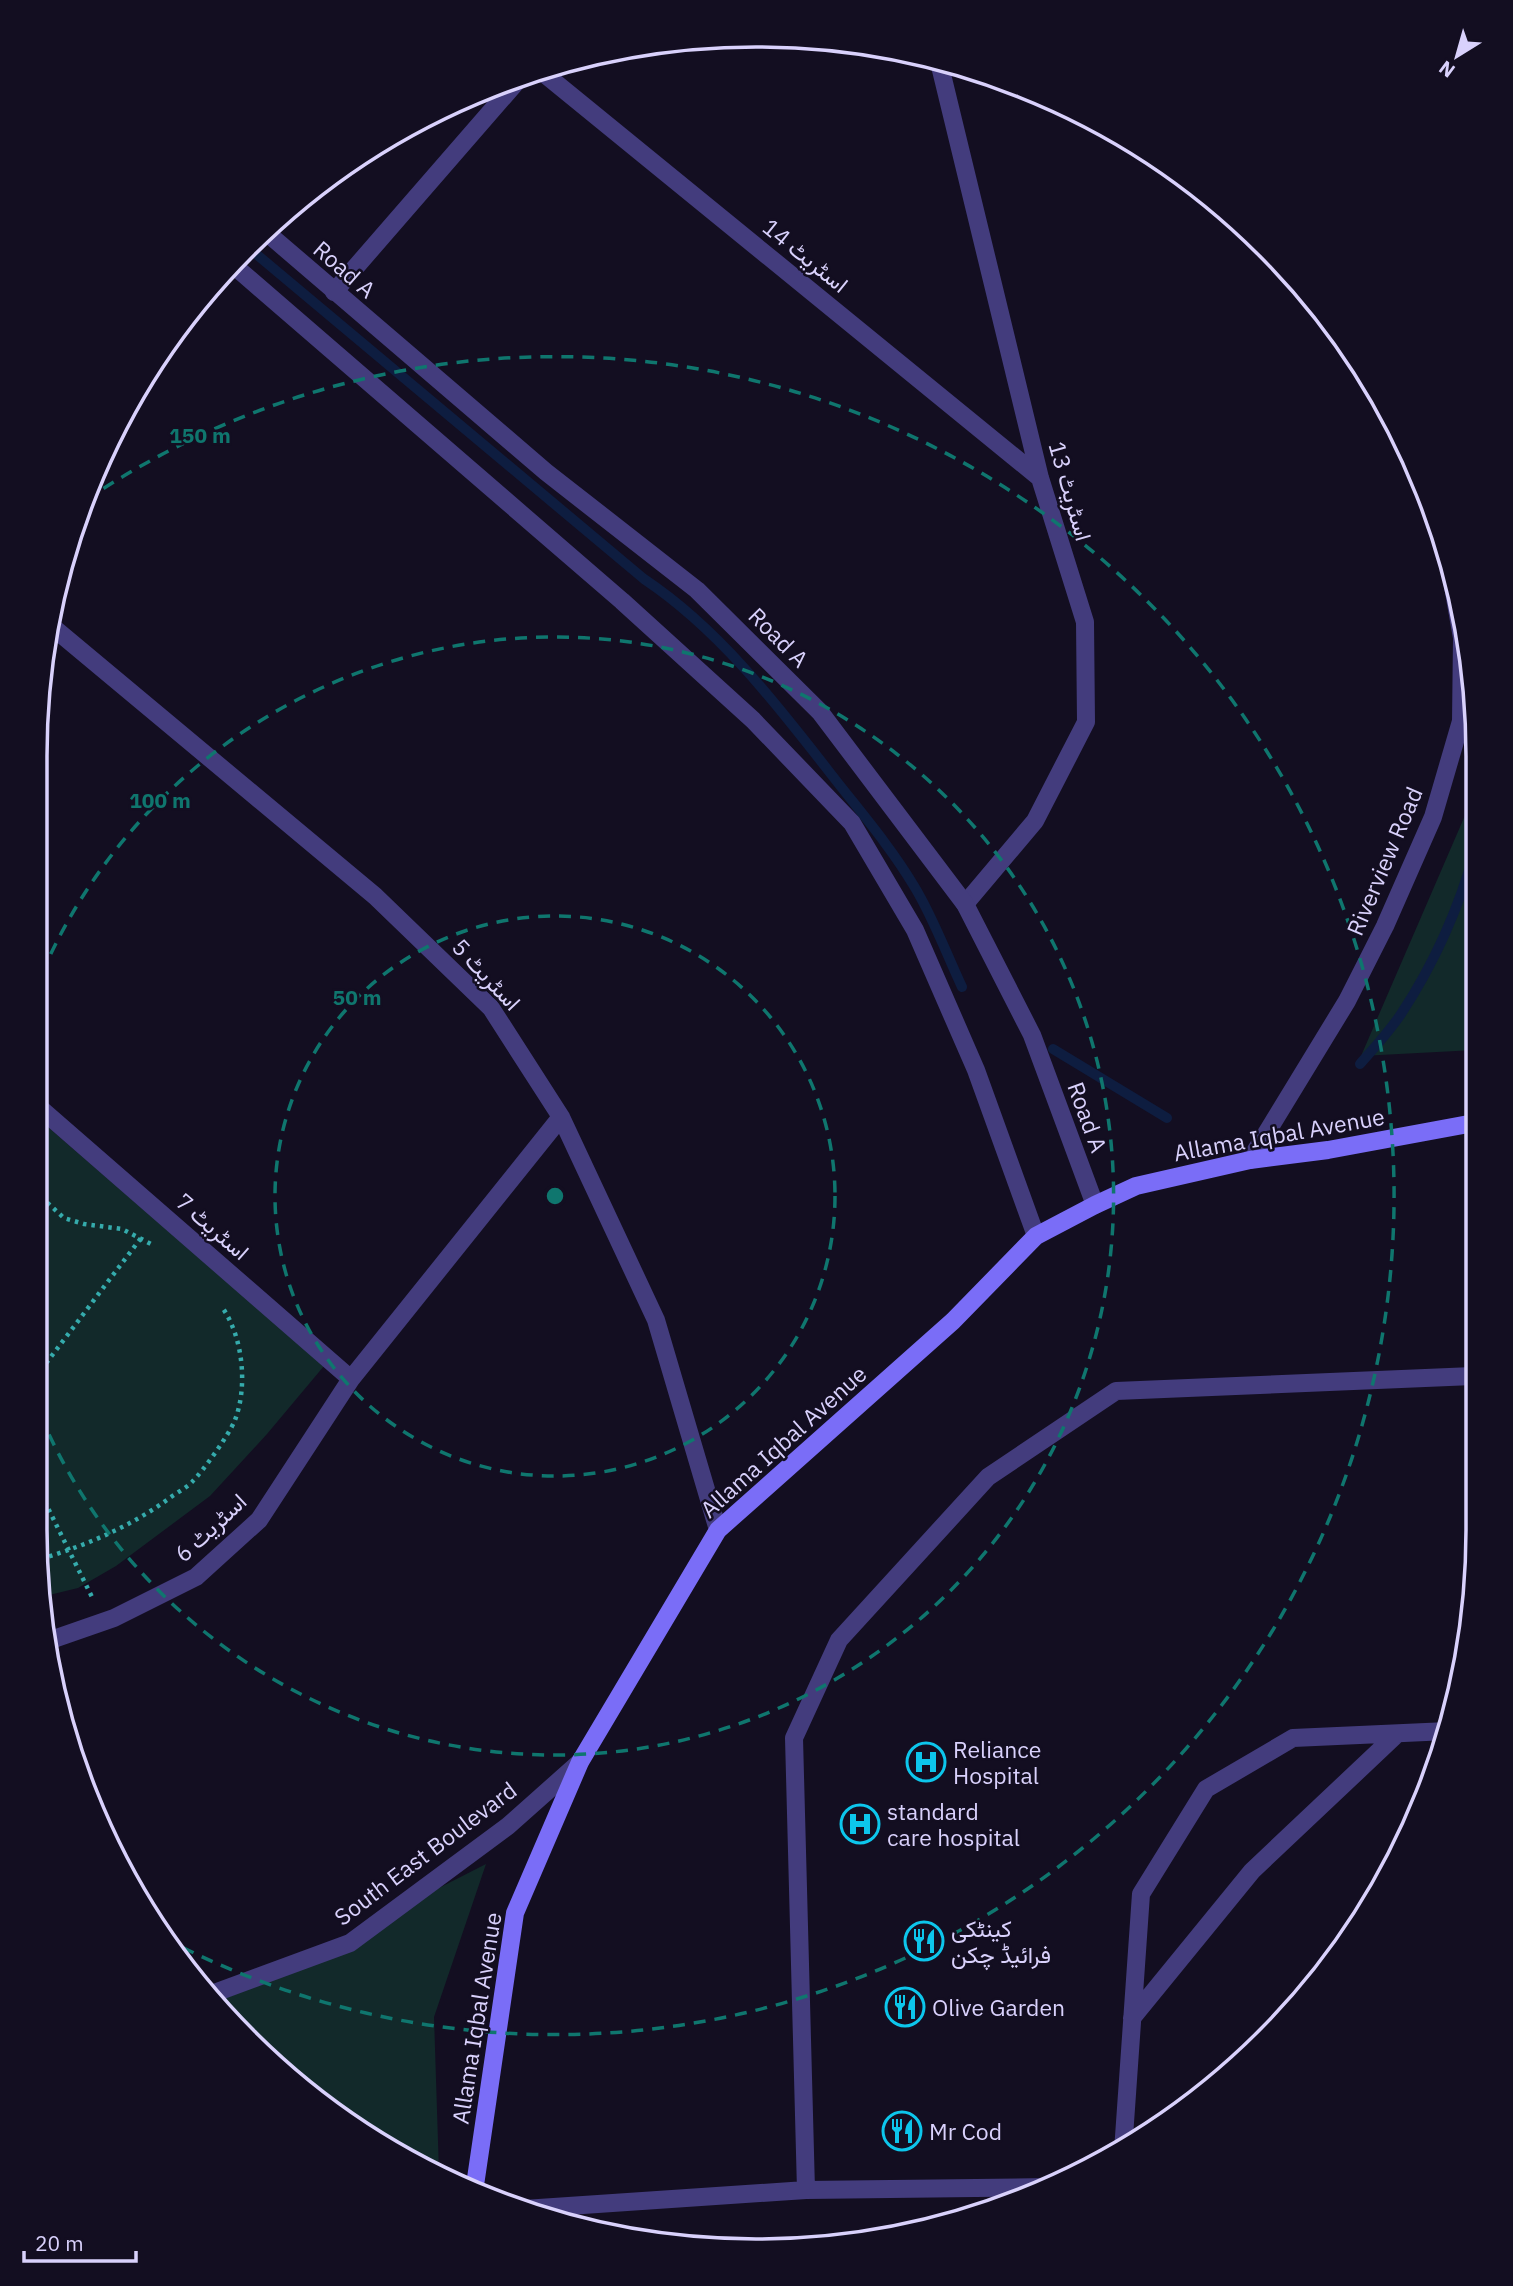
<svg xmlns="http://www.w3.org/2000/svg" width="1513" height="2286" viewBox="0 0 1513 2286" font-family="'IBM Plex Sans',Vazirmatn,sans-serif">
	<rect width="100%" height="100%" fill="#130e21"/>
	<path fill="#12292a" d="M1476 790 1475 1050 1361 1056Z
		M41 1121 324 1366 267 1434 210 1496 116 1566 78 1588 41 1597Z
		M486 1864 434 2017 439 2172 317 2102 246 2039 215 2002Z"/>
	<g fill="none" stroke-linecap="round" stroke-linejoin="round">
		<path stroke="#0e1d40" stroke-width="10" d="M249 248 644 579C722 631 781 710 838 783 864 816 892 849 914 886 933 917 946 953 962 987
			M1053 1049 1167 1118
			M1360 1064C1374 1048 1389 1032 1401 1014 1434 964 1460 905 1476 847"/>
		<path stroke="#35abac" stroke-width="4.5" stroke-dasharray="3.5 5" stroke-linecap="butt" d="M41 1197 64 1218 84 1224 122 1229 151 1244
			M41 1370 141 1238
			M41 1494 92 1597
			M41 1559C87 1545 132 1526 171 1497 178 1492 186 1488 192 1482 203 1471 229 1435 235 1420 248 1386 243 1337 222 1307"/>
		<path stroke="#433c7d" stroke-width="18" d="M939 62 1040 478 1085 622 1086 722 1035 821 965 904
			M541 71 1040 478
			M334 292 519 79
			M49 624 375 896 491 1008 561 1117 656 1320 718 1530
			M41 1109 351 1379
			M45 1642 114 1618 196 1577 259 1520 351 1379 561 1117
			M1132 2018 1252 1871 1397 1734
			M1123 2151 1141 1894 1206 1789 1293 1738 1448 1731
			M806 2190 794 1738 839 1640 988 1477 1116 1391 1473 1376
			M524 2209 806 2190 1050 2187"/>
		<path stroke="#433c7d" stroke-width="18" d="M266 232 546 472 697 590 820 712 965 904 1032 1035 1095 1205
			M232 264 622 601 753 720 852 823 915 930 976 1070 1036 1236
			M1250 1160 1347 1001 1385 926 1433 817 1461 721 1462 638 1447 552
			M209 1995 350 1943 508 1826 580 1762"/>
		<path stroke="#7a6df7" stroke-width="18" d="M474 2192 515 1913 580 1762 718 1530 953 1321 1036 1236 1095 1205 1136 1186 1250 1160 1328 1150 1474 1123"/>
	</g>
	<g fill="none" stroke="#0f766e" stroke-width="3.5" stroke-dasharray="12 9">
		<circle cx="555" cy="1196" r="280"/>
		<path d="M42 973A559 559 0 1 1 42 1419"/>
		<path d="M86 500A839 839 0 1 1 168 1940"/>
	</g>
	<defs>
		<symbol id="hospital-ring" viewBox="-11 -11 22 22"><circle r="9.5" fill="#130e21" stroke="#0dc6ec" stroke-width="1.5"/><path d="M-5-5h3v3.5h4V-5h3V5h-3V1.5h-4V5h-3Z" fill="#0dc6ec"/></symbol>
		<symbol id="restaurant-ring" viewBox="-11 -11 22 22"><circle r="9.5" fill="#130e21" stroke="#0dc6ec" stroke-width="1.5"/><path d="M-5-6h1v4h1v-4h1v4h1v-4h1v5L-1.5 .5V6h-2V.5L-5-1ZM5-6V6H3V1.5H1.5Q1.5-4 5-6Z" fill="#0dc6ec"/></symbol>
	</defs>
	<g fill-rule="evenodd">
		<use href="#hospital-ring" x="904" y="1740" width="44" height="44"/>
		<use href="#hospital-ring" x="838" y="1802" width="44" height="44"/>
		<use href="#restaurant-ring" x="902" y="1919" width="44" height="44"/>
		<use href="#restaurant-ring" x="883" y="1985" width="44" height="44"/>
		<use href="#restaurant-ring" x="880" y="2109" width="44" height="44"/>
	</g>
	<g text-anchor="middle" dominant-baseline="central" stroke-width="5" stroke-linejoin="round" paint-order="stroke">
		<g font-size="23" fill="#d9d1fc" stroke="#130e21">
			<text transform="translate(806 255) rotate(39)">اسٹریٹ 14</text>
			<text transform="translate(345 269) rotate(41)">Road A</text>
			<text transform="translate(1071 491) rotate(74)">اسٹریٹ 13</text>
			<text transform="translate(779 637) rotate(45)">Road A</text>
			<text transform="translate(1384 861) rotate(-67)">Riverview Road</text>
			<text transform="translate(487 974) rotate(47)">اسٹریٹ 5</text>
			<text transform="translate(1088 1117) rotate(70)">Road A</text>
			<text transform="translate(1279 1134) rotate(-10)">Allama Iqbal Avenue</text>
			<text transform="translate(213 1226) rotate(41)">اسٹریٹ 7</text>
			<text transform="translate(783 1441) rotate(-42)">Allama Iqbal Avenue</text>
			<text transform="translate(210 1527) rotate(-43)">اسٹریٹ 6</text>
			<text transform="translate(425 1853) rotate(-37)">South East Boulevard</text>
			<text transform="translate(476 2018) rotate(-81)">Allama Iqbal Avenue</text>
		</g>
		<g font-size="23" fill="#d9d1fc" stroke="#130e21" text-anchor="start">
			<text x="953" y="1749">Reliance<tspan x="953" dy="26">Hospital</tspan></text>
			<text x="887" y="1811">standard<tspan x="887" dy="26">care hospital</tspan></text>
			<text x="951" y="1928">کینٹکی<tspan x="951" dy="26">فرائیڈ چکن</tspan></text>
			<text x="932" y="2007">Olive Garden</text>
			<text x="929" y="2131">Mr Cod</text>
		</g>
	</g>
	<path d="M0 0H1513V2286H0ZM756 47H757A709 709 0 0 1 1466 756V1530A709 709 0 0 1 757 2239H756A709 709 0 0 1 47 1530V756A709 709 0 0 1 756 47Z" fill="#130e21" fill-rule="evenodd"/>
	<path fill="none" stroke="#d9d1fc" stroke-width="3.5" d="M756 47H757A709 709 0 0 1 1466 756V1530A709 709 0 0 1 757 2239H756A709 709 0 0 1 47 1530V756A709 709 0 0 1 756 47Z"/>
	<circle cx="555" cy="1196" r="10" fill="#0f766e" stroke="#130e21" stroke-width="3.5"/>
	<g font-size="21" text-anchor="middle" font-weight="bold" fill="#0f766e" stroke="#130e21" stroke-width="5" stroke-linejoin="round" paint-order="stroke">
		<text x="200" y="443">150 m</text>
		<text x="160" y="808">100 m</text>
		<text x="357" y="1005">50 m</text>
	</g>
	<g transform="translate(1457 56) rotate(217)" stroke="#130e21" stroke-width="5" paint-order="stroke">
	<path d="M0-5L12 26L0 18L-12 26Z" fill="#d9d1fc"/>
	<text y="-10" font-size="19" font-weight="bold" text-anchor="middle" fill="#d9d1fc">N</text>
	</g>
	<path d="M24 2251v10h112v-10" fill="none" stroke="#d9d1fc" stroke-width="3.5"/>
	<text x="35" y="2251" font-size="21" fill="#d9d1fc" stroke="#130e21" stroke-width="5" paint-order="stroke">20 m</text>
</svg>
